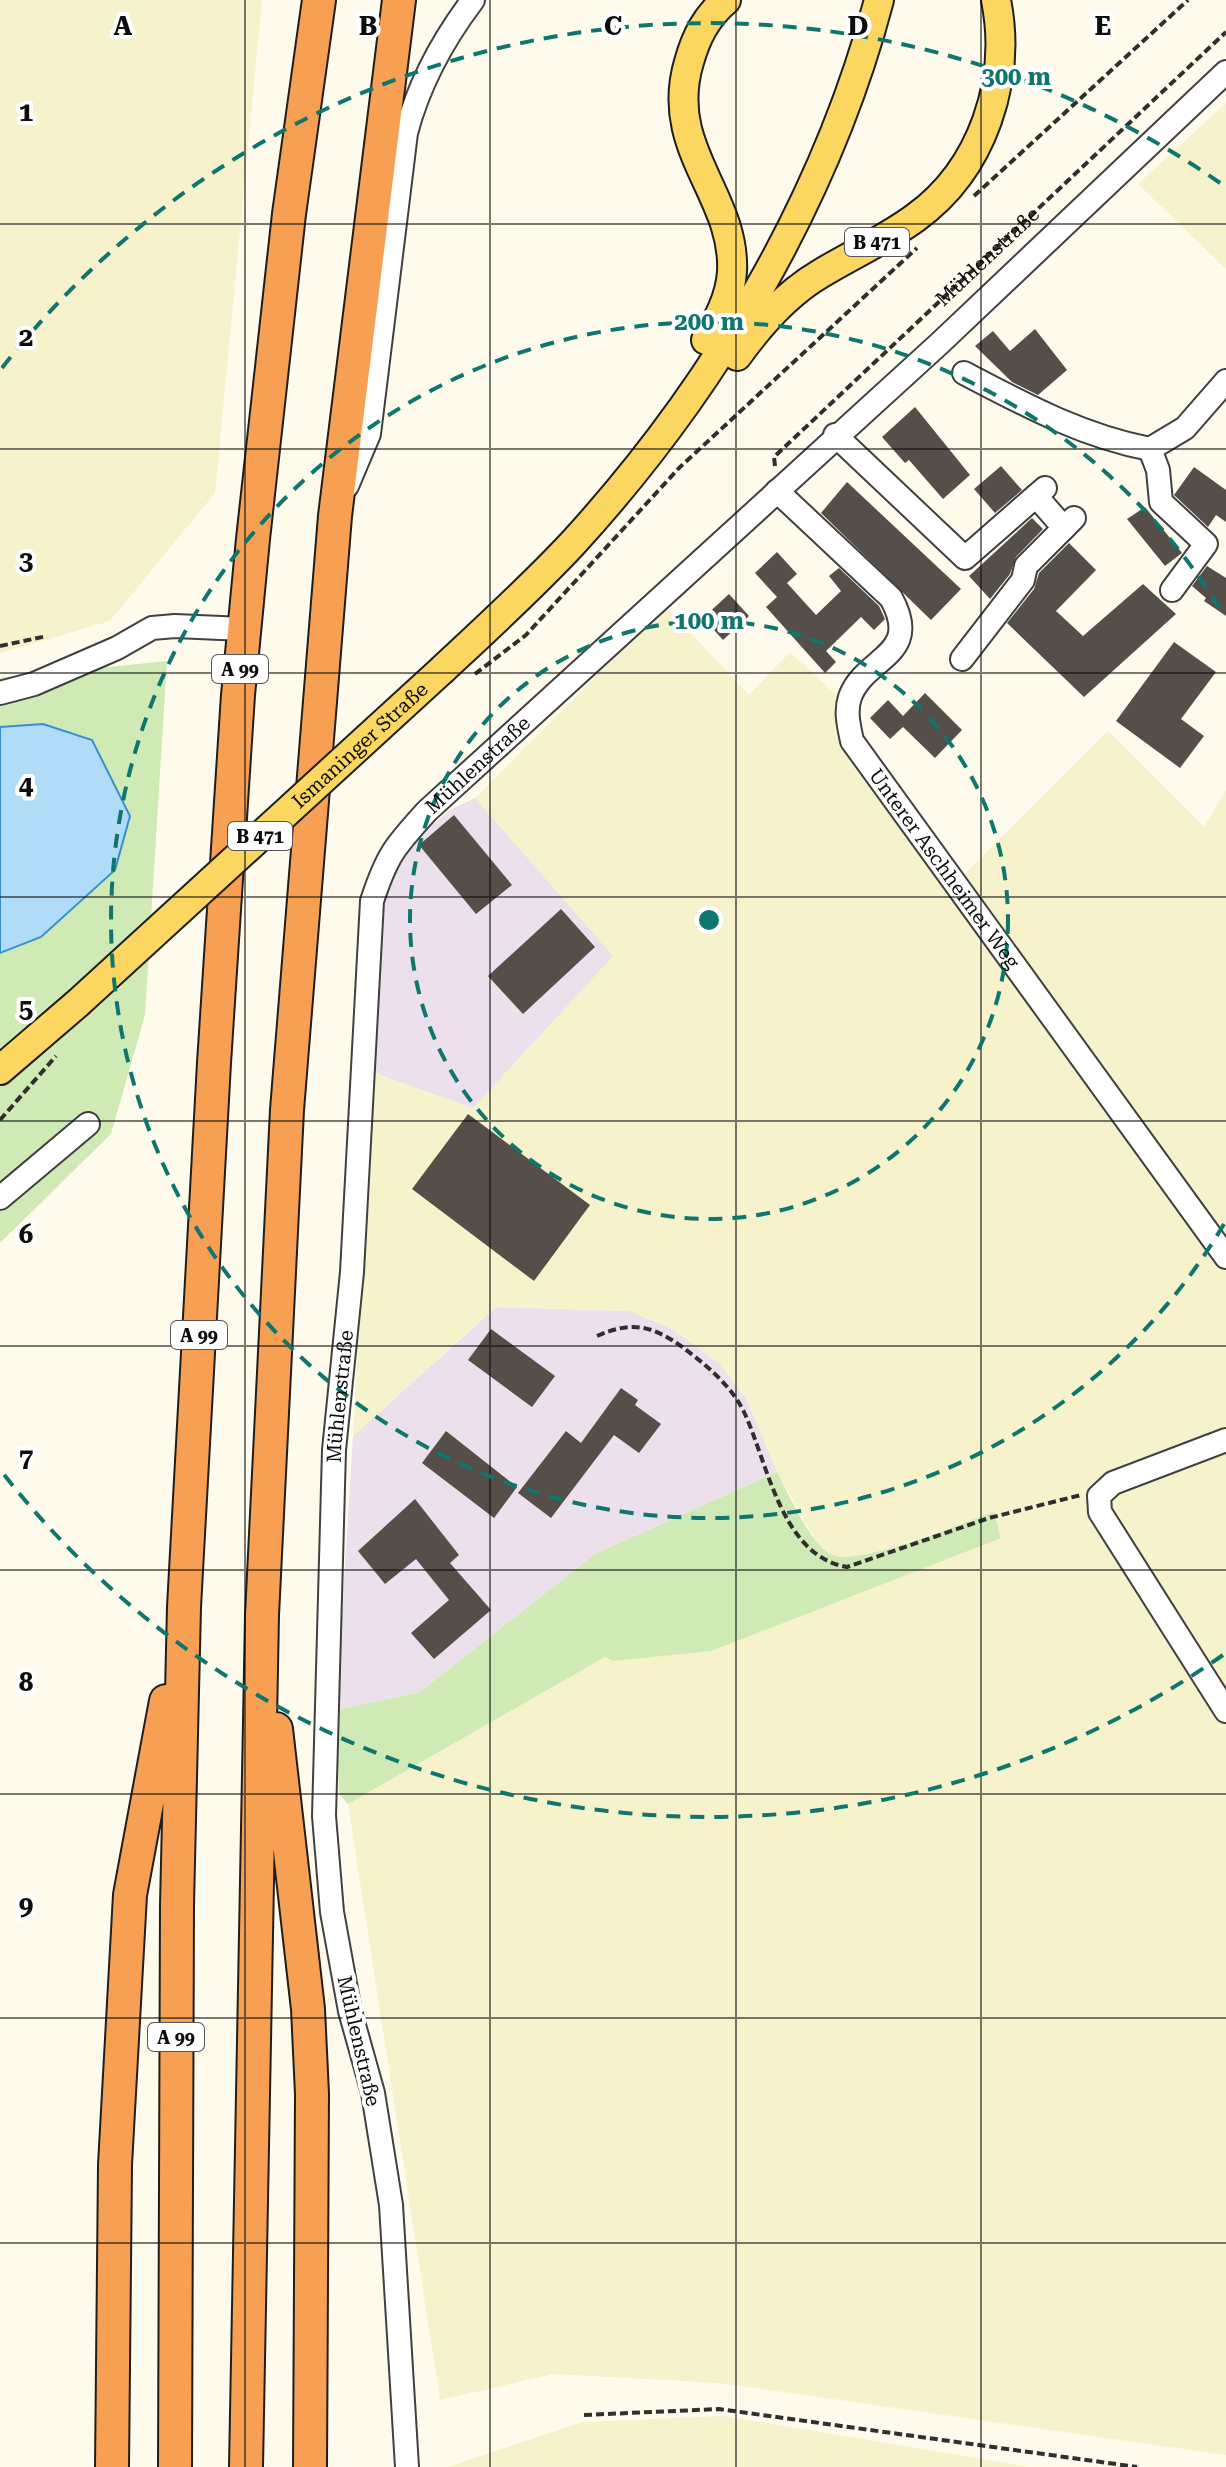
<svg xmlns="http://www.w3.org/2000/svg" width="1226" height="2467" viewBox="0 0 1226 2467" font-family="'Roboto Serif',serif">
	<rect width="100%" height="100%" fill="#fffbec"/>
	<path fill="#ebe0ec" d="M475 798 614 956 473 1109 372 1072 376 937 392 875 415 839 450 810Z
		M496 1307 629 1311 671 1328 719 1363 747 1400 777 1472 595 1554 420 1692 336 1710 353 1436Z"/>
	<path fill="#f5f2cc" d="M0 0H262L215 493 110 621 0 653Z
		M1226 103V269L1138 184Z
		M665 606 749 695 790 652 842 700 838 724 950 889 1108 731 1204 827 1226 790V2455L719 2383 553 2374 440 2400 348 1804 605 1657 1001 1537 994 1513 861 1558 832 1556 818 1544 777 1472 747 1400 719 1363 671 1328 629 1311 495 1307 353 1436 372 1072 473 1108 613 956 475 798Z
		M724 2416 1030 2467H448L583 2422Z"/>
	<path fill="#d0eab6" d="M167 661 145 1015 111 1134 0 1243V678Z
		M777 1472C789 1494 809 1542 830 1554 853 1569 965 1522 994 1512L1001 1538 711 1651 613 1661 605 1657 348 1804 339 1794 336 1710 420 1692 595 1554Z"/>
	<path fill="#b0dcf7" stroke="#3690cf" stroke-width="2" d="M43 724 92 740 130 816 115 870 41 937 0 953V727Z"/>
	<path fill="#554e49" d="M1035 329 1067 370 1038 395 1012 382 975 346 993 331 1010 351Z
		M915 407 970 475 943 499 909 460 905 463 882 437Z
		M1001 466 1022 490 995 513 974 489Z
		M1194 467 1226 490V522L1216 515 1208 527 1174 495Z
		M847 482 961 589 931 620 821 513Z
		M1145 507 1182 553 1165 566 1127 519Z
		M1032 518 1043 529 1016 557 1010 574 990 599 969 576Z
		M1069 543 1096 570 1056 611 1083 636 1143 584 1176 614 1084 697 1007 623 1034 589 1039 573Z
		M777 552 797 574 787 583 816 615 841 591 829 576 839 568 879 606 885 619 874 630 861 617 826 651 836 662 825 673 766 607 777 597 755 573Z
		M1207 566 1226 578V616L1204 601 1206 598 1192 586Z
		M729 594 749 616 723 640 703 618Z
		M1174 642 1216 672 1181 719 1204 736 1180 768 1116 721Z
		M925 693 962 730 935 758 903 727 890 739 870 718 888 700 903 716Z
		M454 815 512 885 476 914 419 845Z
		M561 909 595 947 523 1014 488 976Z
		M468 1114 590 1205 534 1281 412 1189Z
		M491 1329 555 1376 532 1407 468 1360Z
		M621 1388 638 1400 635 1405 661 1424 639 1453 614 1435 551 1518 518 1493 566 1431 581 1443Z
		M446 1431 517 1487 494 1518 422 1463Z
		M415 1499 459 1555 450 1563 491 1610 434 1659 411 1633 449 1600 416 1559 385 1584 358 1551Z"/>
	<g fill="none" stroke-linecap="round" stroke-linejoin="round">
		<defs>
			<g id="minor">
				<path d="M964 373C1025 405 1082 436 1150 449L1185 428 1226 381"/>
				<path d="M835 435 965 558 1045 488"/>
				<path d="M1150 449 1158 470 1161 502 1206 544 1172 590"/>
				<path d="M347 486 369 434 406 133C419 83 442 41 473 0"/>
				<path id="s2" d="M777 491 891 598C923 656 865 656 850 697 845 712 849 726 852 741L1226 1257"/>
				<path d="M1036 496 1064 528"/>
				<path d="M962 659 1023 580 1026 566 1074 518"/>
				<path d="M0 693 34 684 117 648 152 628 175 626 244 629"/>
				<path d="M0 1198 88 1124"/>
				<path d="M1226 1440 1113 1483 1099 1496 1100 1512 1226 1711"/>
				<path id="s3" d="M407 2467 391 2205 373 2093 350 2011 332 1912 324 1816 334 1450 352 1272 372 901C387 855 395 846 427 811L940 343 1226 72"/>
			</g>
			<path id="major" d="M706 340C719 318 730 298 732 272 736 195 663 149 689 62 696 37 706 17 726 0
				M737 356C760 324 786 294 820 274 851 255 885 240 915 218 983 169 1012 80 996 0
				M443 669C487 628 532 587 573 543 713 390 826 201 879 0
				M0 1070 78 1003"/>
			<path id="highway" d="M276 1729 308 2009 312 2094 310 2467
				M112 2467 115 2165 130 1895 166 1701
				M175 2467 177 1905 184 1607 214 1063 238 695 253 539 289 214 319 0
				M246 2467 262 1615 287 1110 335 516 399 0"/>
		</defs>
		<use href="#minor" stroke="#404040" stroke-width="26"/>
		<use href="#major" stroke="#1e1e1e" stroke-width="32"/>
		<use href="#highway" stroke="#1e1e1e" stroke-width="36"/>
		<g stroke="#2f2f2f" stroke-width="4" stroke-dasharray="8 4" stroke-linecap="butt">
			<path d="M974 196 1188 0"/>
			<path id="s1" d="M775 466 774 457 1226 32"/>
			<path d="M0 646 47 636"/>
			<path d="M475 674 526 635 679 468 917 248"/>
			<path d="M0 1120 56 1056"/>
			<path d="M597 1336C631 1321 651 1325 681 1346 705 1364 731 1385 744 1412 768 1463 781 1556 847 1567L989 1518 1081 1495"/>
			<path d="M584 2415 719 2409 1137 2467"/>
		</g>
		<use href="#minor" stroke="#fff" stroke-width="22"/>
		<use href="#major" stroke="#fbd761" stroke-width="28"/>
		<use href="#highway" stroke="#f79f53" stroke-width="32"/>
		<defs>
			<g id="major-bridge">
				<path id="s4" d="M78 1003 443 669"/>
			</g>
		</defs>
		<use href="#major-bridge" stroke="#1e1e1e" stroke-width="32" stroke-linecap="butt"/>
		<use href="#major-bridge" stroke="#fbd761" stroke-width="28"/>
	</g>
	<path fill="none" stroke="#0d0d0d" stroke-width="2" stroke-opacity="0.55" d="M245 0V2467M490 0V2467M736 0V2467M981 0V2467M0 224H1226M0 449H1226M0 673H1226M0 897H1226M0 1121H1226M0 1346H1226M0 1570H1226M0 1794H1226M0 2018H1226M0 2243H1226"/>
	<g fill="none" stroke="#0f766e" stroke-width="4" stroke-dasharray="14 10">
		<circle cx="709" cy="920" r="299"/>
		<path d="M1224 1224A598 598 0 1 1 1224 616"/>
		<path d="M1223 1655A897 897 0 0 1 2 1472M2 368A897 897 0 0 1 1223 185"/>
	</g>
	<g text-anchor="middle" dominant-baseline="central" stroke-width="8" stroke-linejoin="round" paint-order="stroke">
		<g fill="#fff" stroke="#565656" stroke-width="2">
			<rect x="845" y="228" width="64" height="28" rx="6"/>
			<rect x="212" y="655" width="56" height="28" rx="6"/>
			<rect x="228" y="822" width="64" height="28" rx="6"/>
			<rect x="171" y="1321" width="56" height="28" rx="6"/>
			<rect x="148" y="2023" width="56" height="28" rx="6"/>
		</g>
		<g font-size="18" font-weight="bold" fill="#0d0d0d">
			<text x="877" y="242">B 471</text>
			<text x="240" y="669">A 99</text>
			<text x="260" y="836">B 471</text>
			<text x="199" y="1335">A 99</text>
			<text x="176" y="2037">A 99</text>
		</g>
		<g font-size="20" fill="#0d0d0d" stroke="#fff">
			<text stroke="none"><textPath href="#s1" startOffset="302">Mühlenstraße</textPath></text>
			<text stroke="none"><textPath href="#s4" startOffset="382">Ismaninger Straße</textPath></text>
			<text stroke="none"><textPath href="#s3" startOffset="1750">Mühlenstraße</textPath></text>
			<text stroke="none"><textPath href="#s2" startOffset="478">Unterer Aschheimer Weg</textPath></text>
			<text stroke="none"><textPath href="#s3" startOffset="1078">Mühlenstraße</textPath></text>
			<text transform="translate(359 2041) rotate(77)">Mühlenstraße</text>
		</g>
	</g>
	<g font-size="26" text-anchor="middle" font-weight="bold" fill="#0d0d0d" stroke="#fff" stroke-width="8" stroke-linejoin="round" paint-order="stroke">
		<text x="123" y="35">A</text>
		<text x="368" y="35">B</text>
		<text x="613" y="35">C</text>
		<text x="858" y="35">D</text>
		<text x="1103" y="35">E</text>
		<text x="26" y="121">1</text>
		<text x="26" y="346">2</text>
		<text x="26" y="570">3</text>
		<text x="26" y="794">4</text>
		<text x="26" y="1018">5</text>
		<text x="26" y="1243">6</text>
		<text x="26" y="1467">7</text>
		<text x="26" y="1691">8</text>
		<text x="26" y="1915">9</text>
	</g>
	<circle cx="709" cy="920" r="12" fill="#0f766e" stroke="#fff" stroke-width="4"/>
	<g font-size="24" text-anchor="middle" font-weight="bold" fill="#0f766e" stroke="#fff" stroke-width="8" stroke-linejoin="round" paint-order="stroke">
		<text x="1016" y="85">300 m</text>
		<text x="709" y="330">200 m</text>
		<text x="709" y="629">100 m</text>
	</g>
</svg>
